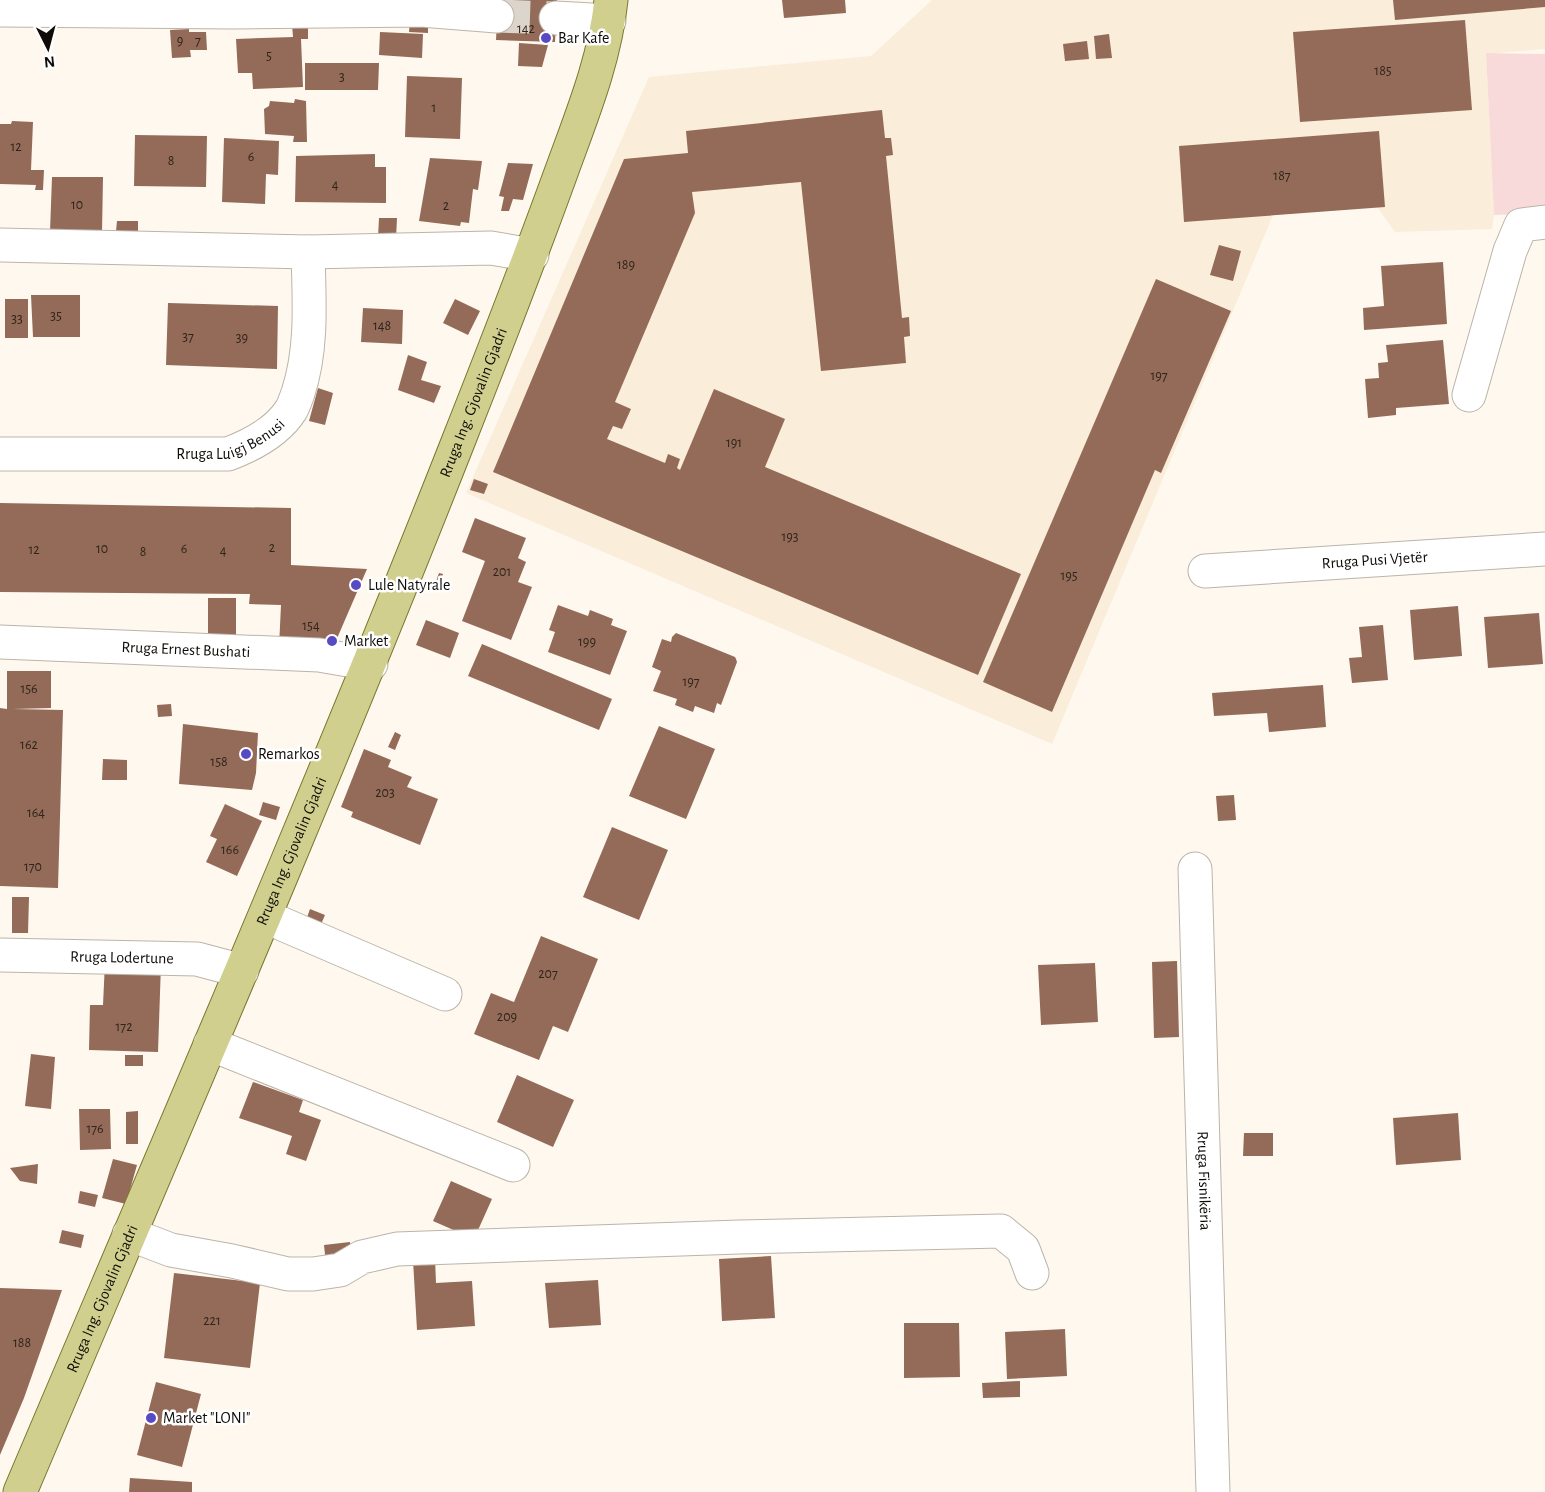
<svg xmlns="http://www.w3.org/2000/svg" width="1545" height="1492" viewBox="0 0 1545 1492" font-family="'Alegreya Sans',sans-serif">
	<rect width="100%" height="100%" fill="#fff8ee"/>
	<path fill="#faedda" d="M932 0H1545V49L1486 54 1494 215 1492 229 1395 232 1377 207 1273 215 1052 744 466 493 649 77 871 56Z"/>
	<path fill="#f9dadb" d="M1486 53 1545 54V213L1494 215Z"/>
	<path fill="#936b58" d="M498 0H557L555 42 496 40Z
		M782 0H845L846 13 784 18Z
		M1393 0H1545V7L1395 20Z
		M410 20 428 22V33L409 32Z
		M1465 20 1472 110 1300 122 1293 32Z
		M308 23V39H301L303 87 253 89 252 73H238L236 39 293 37 292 24Z
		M189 29V32H206L207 50H190L191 57 172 58 170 30Z
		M380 32 423 34 422 58 379 55Z
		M1109 34 1112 58 1096 59 1094 36Z
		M1087 41 1089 59 1065 61 1063 44Z
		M519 43 548 45 542 67 518 66Z
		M305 63H379L378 90H305Z
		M407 76 462 78 460 139 405 137Z
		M295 99 306 101 307 142H293L294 136 265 134 264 109 269 106 270 101 294 103Z
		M882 110 885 138H891L893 155 886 156 902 318 909 317 910 336 904 337 906 363 821 371 801 182 692 192 695 213 615 402 631 409 622 429 613 426 607 439 665 463 668 454 680 459 677 468 680 470 714 389 785 419 765 467 1021 574 978 675 493 472 624 159 688 153 686 131Z
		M12 121 33 122 31 170H44L43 190H35L36 185 0 184V124H11Z
		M1379 131 1385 207 1184 222 1179 146Z
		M135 135 207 136 206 187 134 186Z
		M224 138 279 141 278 175 266 174 265 204 222 202Z
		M375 154V167H386V203L295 202 296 156Z
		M430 158 482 161 478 190 473 189 469 223 461 222 460 226 419 221Z
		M508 163 533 164 523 200 513 199 509 211H501L504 197 499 196Z
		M52 177H103L102 233 50 232Z
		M379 218H397L396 239 378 238Z
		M117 221H138V232L116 231Z
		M1219 245 1241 251 1233 281 1210 275Z
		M1443 262 1447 324 1364 330 1363 308 1384 306 1381 266Z
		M1156 279 1231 311 1161 473 1155 470 1052 712 983 682Z
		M31 295H80V337H33Z
		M5 299H28V338H5Z
		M455 299 480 311 468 335 443 323Z
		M168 303 278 306 277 369 166 365Z
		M363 308 403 310 402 344 361 342Z
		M1443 340 1449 404 1396 408V415L1368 418 1365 379 1379 378 1378 363 1388 362 1386 345Z
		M408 355 427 362 421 380 441 386 434 403 398 390Z
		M318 388 333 393 325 425 309 421Z
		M474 479 488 484 484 494 470 490Z
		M0 503 291 508V565L367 569 332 650 279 647 281 605 249 604 250 594 0 592Z
		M475 518 526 538 518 558 526 562 518 582 532 587 511 640 462 621 485 561 462 552Z
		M439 573 443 574 438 591 433 590Z
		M208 598H236V639H208Z
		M558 605 588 616 590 610 613 619 611 625 627 631 610 675 548 652 555 632 549 630Z
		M1458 606 1462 656 1414 660 1410 610Z
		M1539 613 1543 664 1488 668 1484 617Z
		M426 620 459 633 450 658 416 645Z
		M1383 625 1388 680 1352 683 1349 658 1362 657 1359 627Z
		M676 633 735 657 736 659 737 662 721 705 717 703 714 713 695 706 693 712 675 705 677 699 653 691 661 671 652 667 662 639 671 642 672 637Z
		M482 644 612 699 599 730 468 676Z
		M7 671H51V708L13 709 63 710 58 888 0 886V708L7 709Z
		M1323 685 1326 727 1269 732 1267 713 1214 716 1212 693Z
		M171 704 172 716 158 717 157 705Z
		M183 724 258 733 256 773 252 790 179 784Z
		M659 726 715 749 686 819 629 796Z
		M395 732 401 735 395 750 388 747Z
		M364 749 391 760 388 767 412 777 407 787 438 799 420 845 351 817 353 812 341 807Z
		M103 759 127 760V780H102Z
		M1234 795 1236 820 1218 821 1216 796Z
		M263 802 280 807 276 820 259 815Z
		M225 804 262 821 237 876 206 862 217 839 210 836Z
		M612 827 668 850 639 920 583 897Z
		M12 897H29L28 933H12Z
		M310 909 325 915 319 929 305 923Z
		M541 936 598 959 568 1032 553 1026 539 1060 474 1034 491 993 514 1002Z
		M1177 961 1179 1037 1154 1038 1152 962Z
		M105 962 161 964 158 1052 89 1050 90 1005H103Z
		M1095 963 1098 1022 1041 1025 1038 965Z
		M31 1054 55 1057 51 1109 25 1106Z
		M125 1055H143V1066H125Z
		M517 1075 574 1100 553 1147 497 1122Z
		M253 1082 303 1100 299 1112 321 1120 306 1161 286 1154 292 1136 239 1118Z
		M79 1109H110L111 1149 80 1150Z
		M138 1111V1144H126V1112Z
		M1458 1113 1461 1160 1396 1165 1393 1118Z
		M1244 1133H1273V1156H1243Z
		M113 1159 137 1165 126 1204 102 1198Z
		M38 1164 37 1184 20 1181 10 1168Z
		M451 1181 492 1199 474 1239 433 1221Z
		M80 1191 98 1195 95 1207 78 1203Z
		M62 1230 84 1235 81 1248 59 1243Z
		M350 1242 352 1260 326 1264 324 1245Z
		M771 1256 775 1318 722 1321 719 1259Z
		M435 1258 436 1283 472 1281 475 1326 417 1330 413 1260Z
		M174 1273 260 1283 250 1368 164 1358Z
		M598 1280 601 1325 549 1328 545 1283Z
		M0 1288 62 1290 24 1398 0 1455Z
		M904 1323H959L960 1377 904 1378Z
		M1065 1329 1067 1376 1007 1379 1005 1332Z
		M1020 1381V1397L983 1398 982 1383Z
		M156 1382 201 1394 182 1467 137 1455Z
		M130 1478 192 1482V1492H129Z"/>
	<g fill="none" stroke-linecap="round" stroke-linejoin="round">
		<path stroke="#dbd5cc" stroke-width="33" stroke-dasharray="33 16" stroke-linecap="butt" d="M497 16 556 18"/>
		<defs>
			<g id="minor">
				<path d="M0 10 233 12 421 10 497 16"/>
				<path d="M556 18 609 21"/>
				<path d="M0 245 308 252 491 248 532 255"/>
				<path d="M1469 395 1510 251 1521 225 1545 222"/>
				<path id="s1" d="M0 454H228C252 445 277 432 291 410 294 405 296 398 298 393 313 347 309 299 308 252"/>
				<path id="s2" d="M1205 571 1545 549"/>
				<path id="s3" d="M0 642 319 655 371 664"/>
				<path id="s4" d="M1195 869 1213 1492"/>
				<path d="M266 917 445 994"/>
				<path id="s5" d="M0 955 197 959 242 971"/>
				<path d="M210 1044 513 1165"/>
				<path d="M129 1234 171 1250 232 1261 288 1274H313L340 1270 362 1257 397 1249 739 1237 1001 1231 1023 1249 1032 1273"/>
			</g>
			<g id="major">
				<path id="s6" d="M20 1492C168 1143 319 795 458 442 494 351 529 261 562 170 582 115 605 59 611 0"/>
			</g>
		</defs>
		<use href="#minor" stroke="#bcb4a9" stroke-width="35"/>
		<use href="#major" stroke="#7a762e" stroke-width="35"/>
		<use href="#minor" stroke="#fff" stroke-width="33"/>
		<use href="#major" stroke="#d1cf8e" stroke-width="33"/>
	</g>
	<g fill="#584ac2" stroke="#fff" stroke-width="2">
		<circle cx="546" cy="38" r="6"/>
		<circle cx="356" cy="585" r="6"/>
		<circle cx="332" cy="641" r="6"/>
		<circle cx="246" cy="754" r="6"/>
		<circle cx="151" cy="1418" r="6"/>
	</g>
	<g text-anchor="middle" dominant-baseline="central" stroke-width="5" stroke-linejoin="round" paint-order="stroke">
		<g font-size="14" fill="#30241c">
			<text x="526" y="29">142</text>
			<text x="180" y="41">9</text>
			<text x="198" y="41">7</text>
			<text x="269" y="56">5</text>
			<text x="1383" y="71">185</text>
			<text x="342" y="77">3</text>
			<text x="434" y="108">1</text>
			<text x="16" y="147">12</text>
			<text x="251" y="157">6</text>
			<text x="171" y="161">8</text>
			<text x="1282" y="176">187</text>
			<text x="335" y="185">4</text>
			<text x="77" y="205">10</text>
			<text x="446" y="206">2</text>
			<text x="626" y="265">189</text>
			<text x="56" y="316">35</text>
			<text x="17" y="319">33</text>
			<text x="382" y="326">148</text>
			<text x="188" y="337">37</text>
			<text x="242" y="338">39</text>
			<text x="1159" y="376">197</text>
			<text x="734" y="443">191</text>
			<text x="790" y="537">193</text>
			<text x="272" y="548">2</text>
			<text x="102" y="549">10</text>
			<text x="184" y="549">6</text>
			<text x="34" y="550">12</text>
			<text x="223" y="551">4</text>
			<text x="143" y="552">8</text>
			<text x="502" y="572">201</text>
			<text x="1069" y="576">195</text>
			<text x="311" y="626">154</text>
			<text x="587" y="642">199</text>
			<text x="691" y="682">197</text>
			<text x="29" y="689">156</text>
			<text x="29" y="745">162</text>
			<text x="219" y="762">158</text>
			<text x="385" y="793">203</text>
			<text x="36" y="813">164</text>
			<text x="230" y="850">166</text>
			<text x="33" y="867">170</text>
			<text x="548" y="974">207</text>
			<text x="507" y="1017">209</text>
			<text x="124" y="1027">172</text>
			<text x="95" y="1129">176</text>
			<text x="212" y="1321">221</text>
			<text x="22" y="1343">188</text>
		</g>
		<g font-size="16" fill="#0f0c08" stroke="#fff" text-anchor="start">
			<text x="558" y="38">Bar Kafe</text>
			<text x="368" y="585">Lule Natyrale</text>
			<text x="344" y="641">Market</text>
			<text x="258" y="754">Remarkos</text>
			<text x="163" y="1418">Market "LONI"</text>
		</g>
		<g font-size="16" fill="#0f0c08" stroke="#fff">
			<text stroke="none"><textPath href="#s6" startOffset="1180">Rruga Ing. Gjovalin Gjadri</textPath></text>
			<text stroke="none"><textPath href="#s1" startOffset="234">Rruga Luigj Benusi</textPath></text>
			<text stroke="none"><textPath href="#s2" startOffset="170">Rruga Pusi Vjetër</textPath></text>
			<text stroke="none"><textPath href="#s3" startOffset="186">Rruga Ernest Bushati</textPath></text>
			<text stroke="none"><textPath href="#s6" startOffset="696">Rruga Ing. Gjovalin Gjadri</textPath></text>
			<text stroke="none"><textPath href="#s5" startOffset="122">Rruga Lodertune</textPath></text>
			<text stroke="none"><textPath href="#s4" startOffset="312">Rruga Fisnikëria</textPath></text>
			<text stroke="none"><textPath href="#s6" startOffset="210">Rruga Ing. Gjovalin Gjadri</textPath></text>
		</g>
	</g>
	<g transform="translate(48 48) rotate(174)" stroke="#ffffff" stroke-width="4.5" paint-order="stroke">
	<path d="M0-4.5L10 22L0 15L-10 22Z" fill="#0f0c08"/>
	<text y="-9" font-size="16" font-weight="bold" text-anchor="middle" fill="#0f0c08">N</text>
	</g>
</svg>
